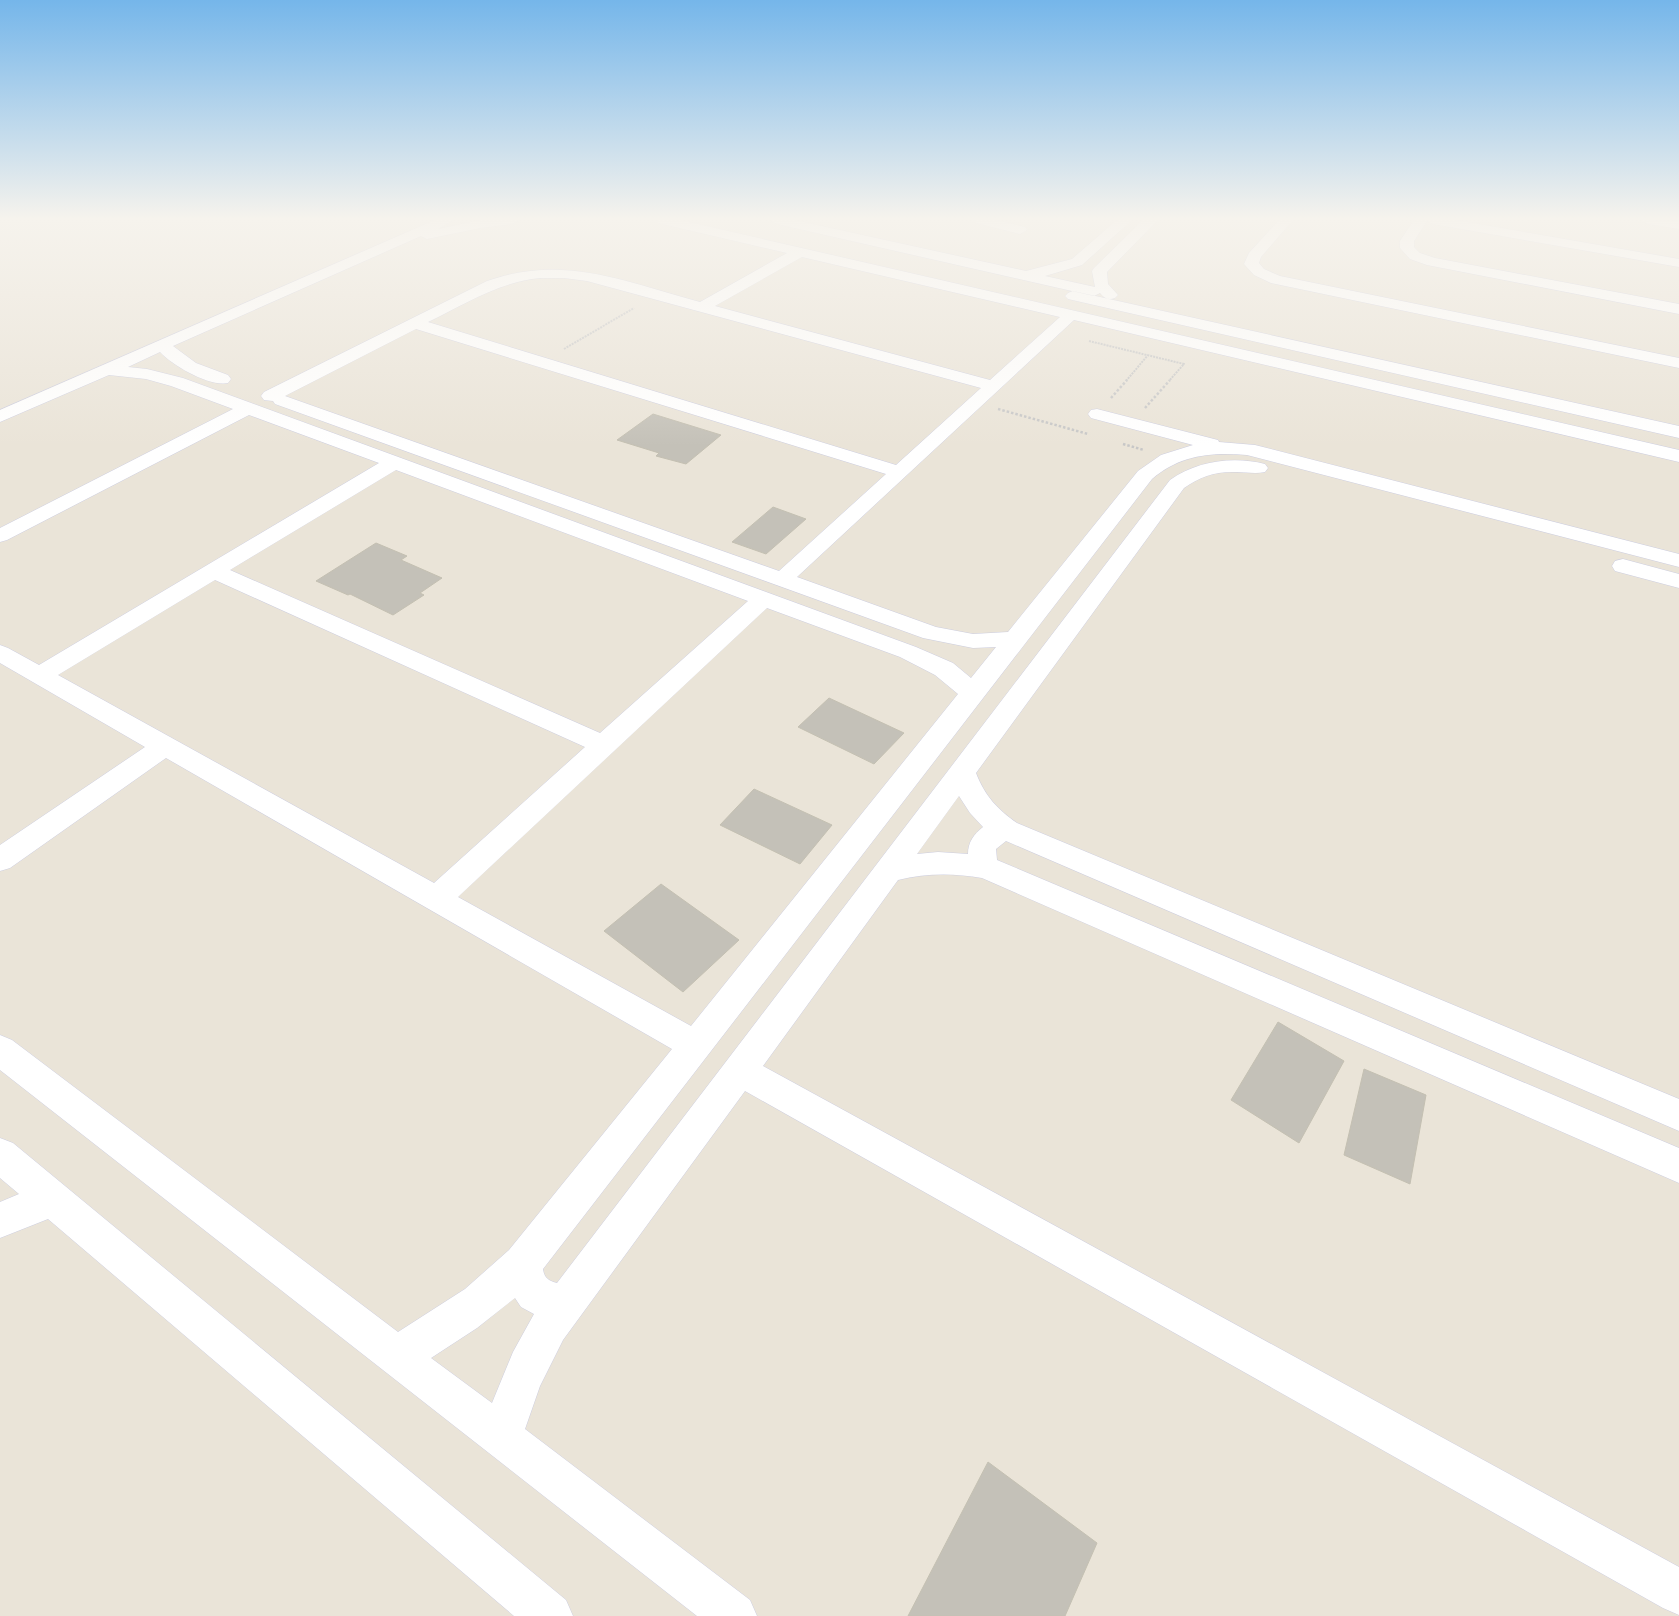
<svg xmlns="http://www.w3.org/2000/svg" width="1679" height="1616" viewBox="0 0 1679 1616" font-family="Arial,sans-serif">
	<rect width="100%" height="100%" fill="#eae4d8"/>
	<path fill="#c4c1b8" stroke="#c4c0b2" d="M653 414 721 435 686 464 656 456 659 453 617 440Z
		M773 507 806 519 766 554 732 542Z
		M376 543 407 556 401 560 442 578 420 593 424 595 393 615 350 594 348 595 316 581Z
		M829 698 904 733 874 764 798 727Z
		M754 789 832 825 800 864 720 825Z
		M661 884 739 940 683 992 604 931Z
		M1278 1022 1344 1061 1299 1143 1231 1100Z
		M1364 1069 1426 1095 1410 1184 1344 1155Z
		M988 1462 1097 1543 1065 1616H908Z"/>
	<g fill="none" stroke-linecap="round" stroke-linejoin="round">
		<defs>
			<path id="minor" d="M435 220H453L438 229 481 220H519L512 224 480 228 427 239 421 236 173 346 196 363 228 375 231 379 228 383C210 387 173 366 160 352L128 367 147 369 183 378 916 647 953 663 971 678 996 647 973 648 923 638 275 404 273 401 264 400 261 396 264 392 487 281C564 254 625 282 700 302L787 253 658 223 656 220H680L1679 450V462L1074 320 797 577 936 627 973 634 1008 632 1138 471 1161 455 1193 445 1091 418 1088 414 1091 410 1097 409 1218 440 1219 442 1255 445 1679 554V567L1247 455C1211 452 1180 455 1152 479L543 1269C544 1278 549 1281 557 1283L1170 480C1197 461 1233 456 1265 464L1268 468 1265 472C1255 474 1246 472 1237 472 1216 471 1201 476 1184 488L976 773C985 796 997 809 1017 823L1679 1099V1131L1006 841 996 849 997 860 1679 1148V1183L982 878C954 873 926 873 898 880L763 1066 1679 1567V1615L1663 1608 745 1091 563 1340 540 1386 525 1429 750 1600 757 1616H697L0 1070V1035L12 1040 398 1332 465 1289 509 1250 672 1049 166 758 10 868 0 871V845L145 747 0 663V645L8 648 39 665 379 463 249 415 7 540 0 542V528L233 409 171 386 146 379 109 375 0 422V410ZM802 257 1060 317 990 380 715 306ZM540 278H564L587 281 981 388 896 465 428 322C465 304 499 282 540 278ZM416 329 886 474 779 571 285 396ZM396 470 748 601 600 733 230 570ZM215 580 585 747 434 883 58 675ZM767 608 900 657 935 675 958 694 691 1026 458 897ZM959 796 970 813 983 827C974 834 968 842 968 854L938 852 917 854ZM515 1298 521 1307 534 1314 513 1352 492 1403 431 1358 477 1328Z
				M770 220H794L1026 271 1072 259 1117 220H1132L1082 265 1045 276 1095 287 1092 271 1094 268 1143 220H1158L1107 272 1108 284 1118 295 1115 298C1108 300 1105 299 1100 293L1094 296 777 224Z
				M974 220H996L1025 227 1027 230 1020 234 976 223Z
				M1279 220H1293L1261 257 1259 263 1264 269 1280 276 1679 358V368L1271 283 1254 275 1244 264 1249 253Z
				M1414 220H1455L1679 259V267L1433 224 1427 221 1414 241V247L1420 253 1435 258 1679 304V314L1427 265 1410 259 1400 248V241Z
				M1641 220 1679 221V229L1648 224Z
				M1073 291 1679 426V438L1068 299 1065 296 1068 293Z
				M1623 559 1679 574V588L1615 571 1612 566 1615 561Z
				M0 1138 13 1143 566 1600 573 1616H514L48 1219 0 1238V1202L19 1194 0 1178Z"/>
		</defs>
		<use href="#minor" stroke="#cdcee0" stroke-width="1"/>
		<path stroke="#c7c7c7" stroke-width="2" stroke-dasharray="2 1" stroke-linecap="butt" d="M1089 341 1184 364 1169 381
			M564 349 634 308
			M1126 381 1148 355"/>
		<path stroke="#c7c7c7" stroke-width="2.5" stroke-dasharray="2.5 2" stroke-linecap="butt" d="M1111 398 1127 380
			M1145 408 1170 380
			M998 409 1088 434
			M1123 444 1144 450"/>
		<use href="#minor" fill="#fff" fill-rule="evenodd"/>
	</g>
	<linearGradient id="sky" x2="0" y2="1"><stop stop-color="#75b6ea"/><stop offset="0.49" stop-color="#f6f3ed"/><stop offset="1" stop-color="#f6f3ed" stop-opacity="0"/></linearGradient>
	<rect width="1679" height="446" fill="url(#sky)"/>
</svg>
